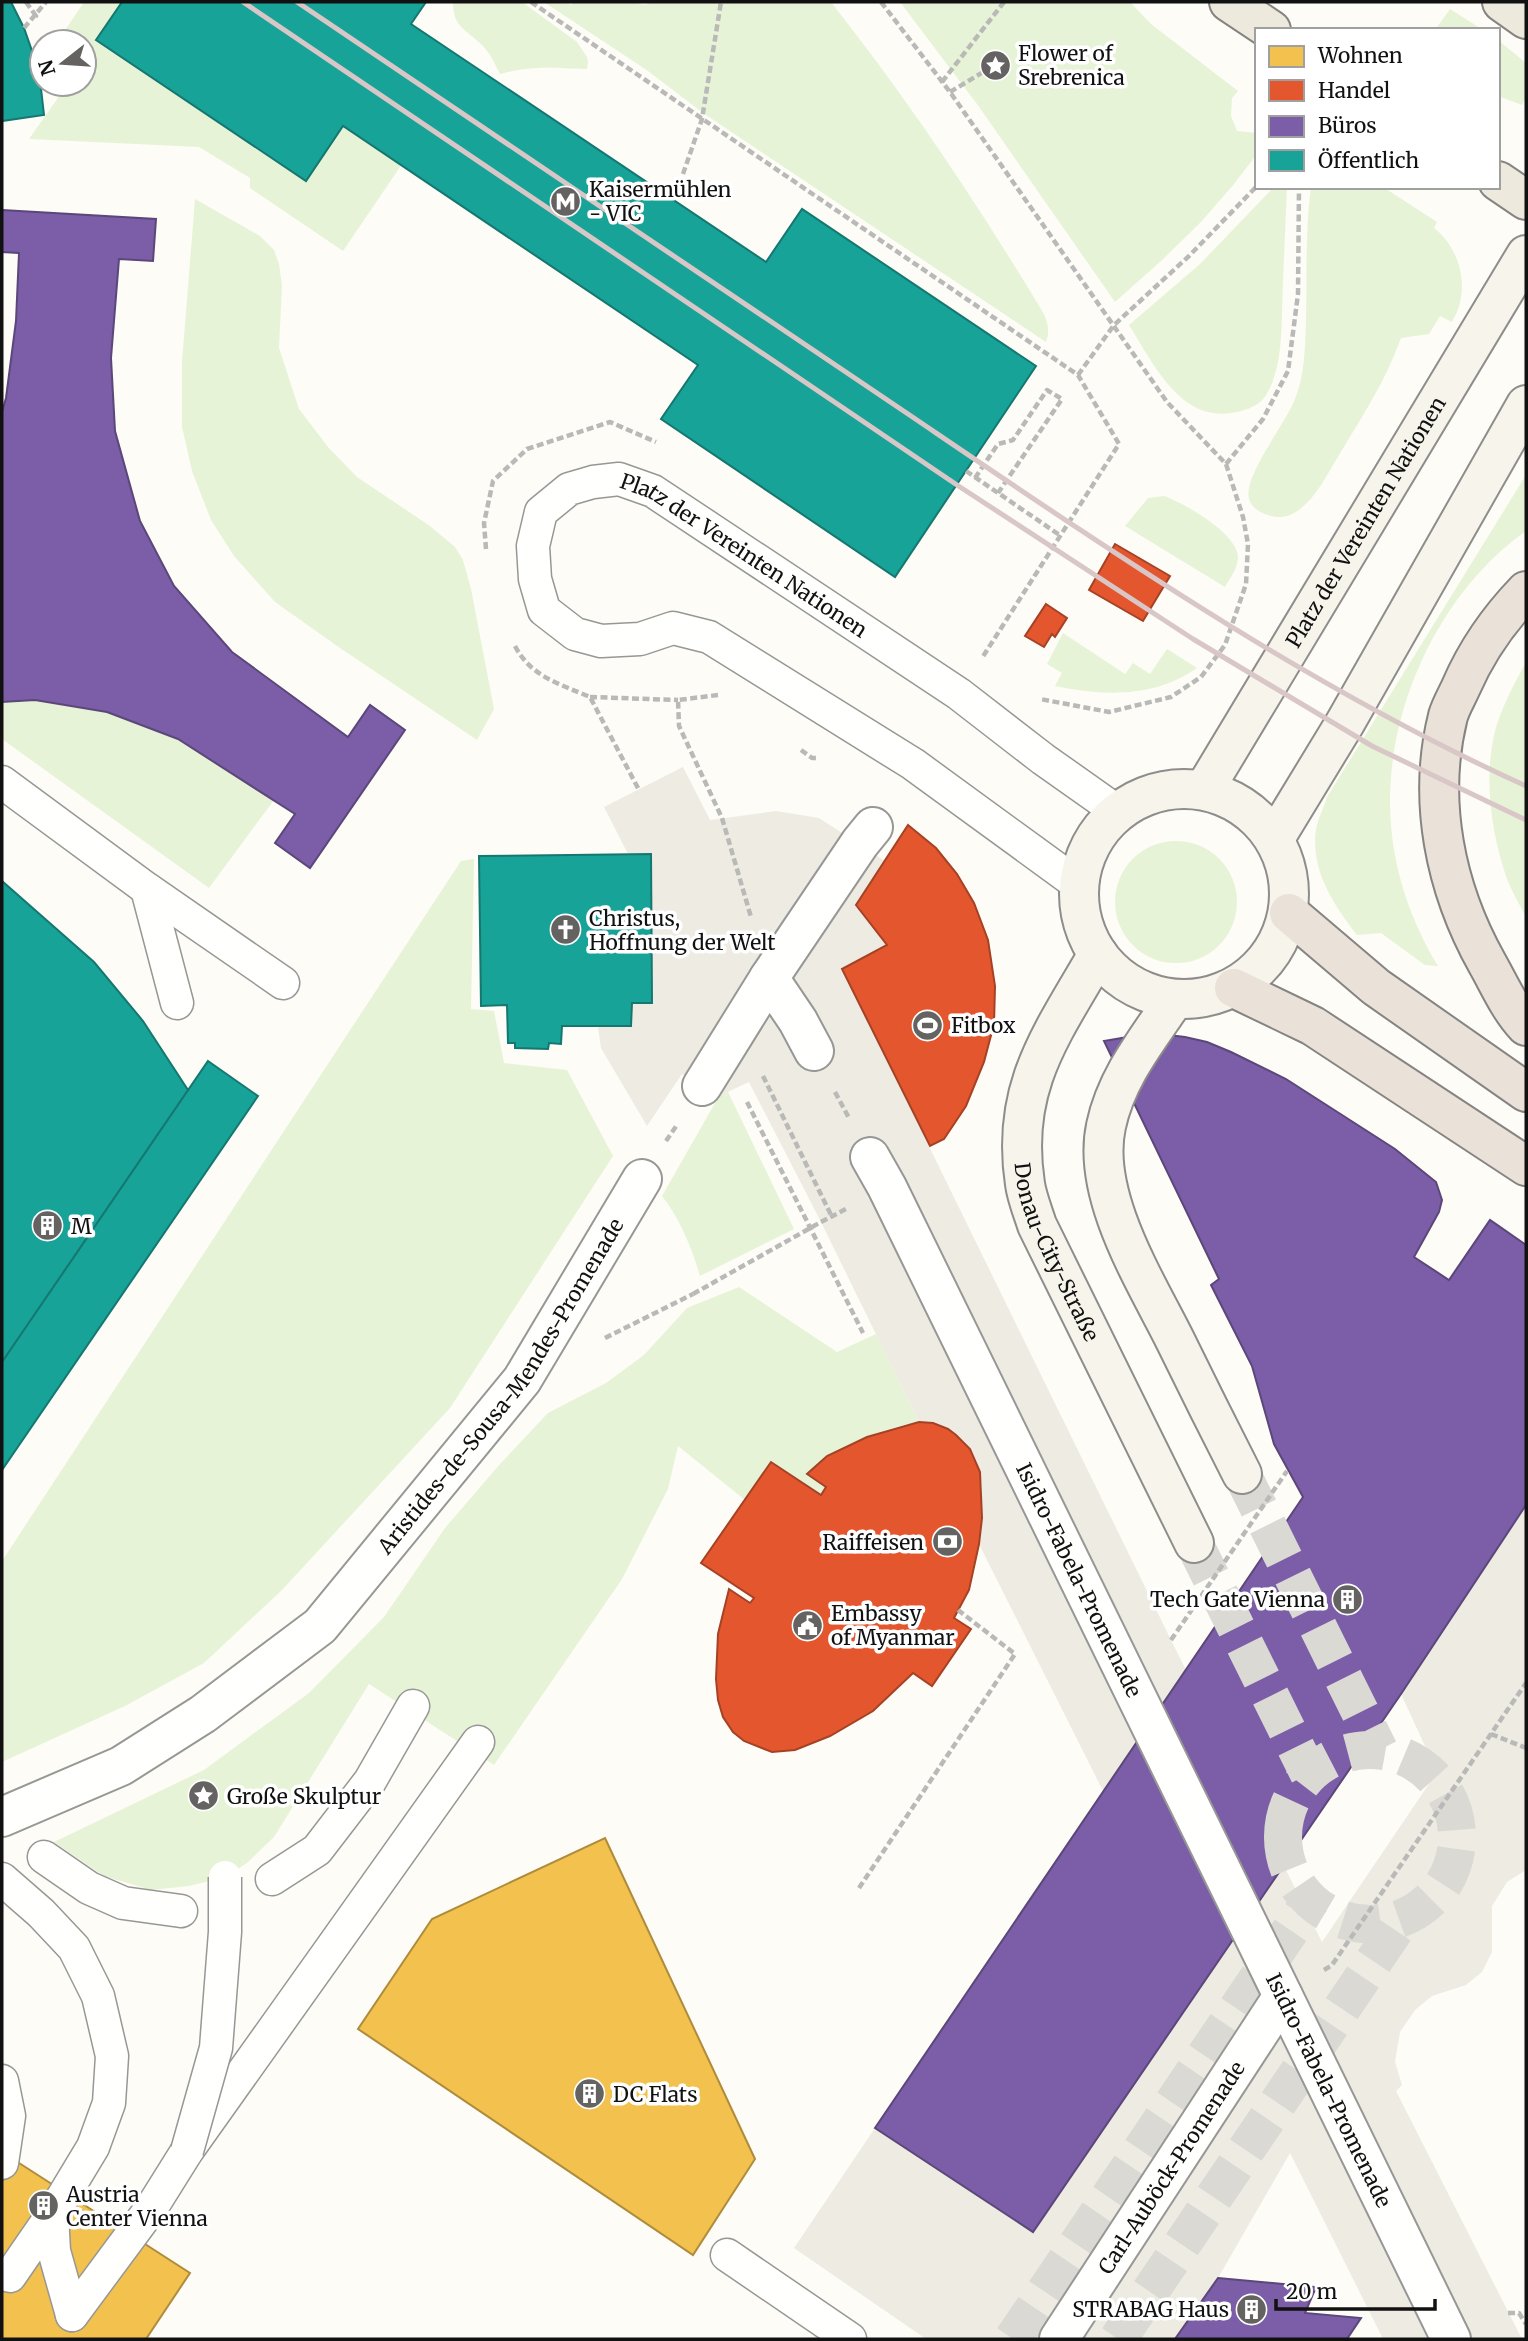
<svg xmlns="http://www.w3.org/2000/svg" width="1528" height="2341" viewBox="0 0 1528 2341" font-family="Merriweather,serif">
	<rect width="100%" height="100%" fill="#fdfcf7"/>
	<path fill="#e7f3d7" d="M84 2H122L96 39 306 181 362 97 421 136 343 251 250 188V178L199 147 29 139 65 88 59 84H84V42H57Z
		M453 2H522L577 42 587 57 588 62 587 69C553 68 533 65 500 74 495 64 490 53 482 45 466 29 453 28 453 2Z
		M544 2H566L571 5 573 2H631L645 5 653 2H831C909 101 979 206 1044 314 1048 325 1050 331 1046 342L703 113 648 71Z
		M900 2H1130L1151 24 1238 91 1232 98 1231 116 1237 131 1257 133V154L1234 184 1201 222 1161 261 1115 302 977 104Z
		M1450 9 1483 30H1435Z
		M1498 40 1526 63V97L1522 105 1498 96Z
		M1274 187H1287C1286 219 1284 251 1283 283 1281 317 1285 370 1264 398 1256 408 1243 411 1231 413 1179 421 1152 361 1129 325L1200 264Z
		M1311 187H1383L1437 222 1434 228C1455 244 1467 275 1460 302 1459 309 1455 316 1452 322L1440 316 1429 334 1401 338C1386 380 1362 417 1339 455 1326 476 1315 501 1294 513 1286 518 1276 518 1268 515 1260 513 1251 507 1249 499 1243 476 1286 423 1295 399 1305 375 1305 346 1306 320 1307 276 1305 231 1311 187Z
		M195 199 260 236 274 250 279 264 282 286 279 348 299 409 328 447 357 477 430 526 455 547 463 560 471 589 494 709 477 740 340 648 275 602 234 556 211 520 192 471 182 427V362Z
		M1526 475V531C1437 594 1382 716 1391 825 1395 875 1412 923 1438 966L1425 965 1381 933 1357 935C1333 904 1310 869 1316 829 1318 819 1324 807 1327 797Z
		M1164 496C1184 503 1238 534 1238 557 1238 568 1230 578 1225 587L1125 526 1148 498Z
		M1063 633 1125 674 1133 663 1150 674 1167 649 1197 668C1155 698 1103 696 1055 686L1062 673 1047 664Z
		M1526 662V917C1520 905 1512 892 1507 879 1493 838 1485 790 1492 746 1496 717 1512 688 1526 662Z
		M35 700 107 712 178 739 274 800 209 888 2 739V702Z
		M1115 902a61 61 0 1 1 122 0a61 61 0 1 1-122 0Z
		M474 859 471 1009 494 1011 504 1063 567 1070 613 1156 450 1408 282 1590 204 1663 125 1706 2 1762V1561L461 861Z
		M728 1092 794 1229 700 1276C692 1248 680 1219 662 1196L719 1096Z
		M739 1287 837 1352 876 1334 919 1422C878 1429 839 1446 808 1473L826 1487 821 1495 771 1462 745 1500 678 1446 668 1489 622 1579 494 1765 369 1684 274 1837 247 1863 225 1877 189 1886 151 1890 104 1876 54 1842 204 1770 309 1693 384 1617 445 1528 500 1464 548 1413 606 1383 644 1355 687 1308Z"/>
	<path fill="#edebe2" d="M683 767 710 820 776 811 819 818 885 861 887 945 842 969 1171 1640 1322 1942 1437 1772 1401 1694 1526 1505V1870L1507 1882 1492 1906V1952L1482 1972 1466 1985 1432 1996 1415 2010 1400 2032 1395 2062 1402 2085 1396 2091 1522 2339H1383L1290 2153 1218 2278 1175 2339H926L794 2248 875 2128 1033 2232 1201 1986 979 1544 982 1518V1486L980 1472 975 1458 970 1449 948 1429 933 1423 919 1422 821 1222 749 1082 719 1096 682 1074 647 1126 601 1048 598 1027 631 1026 632 1003H652L651 855 628 854 604 807Z"/>
	<path fill="#f2c14e" stroke="#ae8c3c" stroke-width="2" d="M605 1838 755 2159 693 2255 358 2029 432 1919Z
		M2 2152 190 2273 146 2339H2Z"/>
	<path fill="#e4572e" stroke="#a54225" stroke-width="2" d="M1115 544 1170 576 1143 621 1089 590Z
		M1046 604 1067 618 1055 637 1052 634 1044 647 1025 636Z
		M908 825 936 848 957 874 974 903 988 940 995 986 994 1024 984 1062 966 1106 944 1139 930 1146 842 969 887 945 856 905Z
		M919 1422 933 1423 948 1429 956 1435 970 1449 980 1472 982 1518 979 1544 969 1590 954 1618 971 1629 932 1686 913 1673 873 1711 830 1736 795 1750 772 1752 744 1741 733 1732 723 1717 718 1700 716 1679 718 1634 729 1589 750 1603 754 1598 701 1563 771 1462 821 1495 826 1487 807 1474 827 1456 867 1437Z"/>
	<path fill="#7b5ea7" stroke="#5b477a" stroke-width="2" d="M2 210 156 219 153 261 119 259 111 358 115 431 140 521 174 586 232 652 348 737 370 705 405 730 310 868 275 843 295 814 178 739 107 712 35 700 2 702V412L6 398 16 321 19 253 2 252Z
		M1151 1033 1185 1037 1207 1042 1231 1052 1286 1079 1395 1149 1436 1182 1442 1200 1439 1212 1414 1257 1449 1280 1490 1220 1526 1245V1505L1401 1694 1033 2232 875 2128 1303 1497 1274 1444 1252 1366 1211 1285 1219 1279 1104 1041Z
		M1218 2278 1316 2287 1305 2313 1361 2318 1347 2339H1175Z"/>
	<path fill="#17a398" stroke="#157770" stroke-width="2" d="M2 2H11L24 28 39 71 44 115 2 121Z
		M122 2H426L411 24 766 262 802 209 1036 366 895 577 661 419 698 365 343 126 306 181 96 40Z
		M651 854 652 1003H632L631 1026H562L561 1044 549 1043 548 1049 515 1048V1043H508L507 1005 481 1006 479 856Z
		M2 881 94 962 143 1021 188 1090 2 1362Z
		M208 1061 258 1096 2 1470V1362Z"/>
	<g fill="none" stroke-linecap="round" stroke-linejoin="round">
		<path stroke="#dad9d4" stroke-width="38" stroke-dasharray="38 19" stroke-linecap="butt" d="M1242 1474 1379 1750
			M1194 1543 1309 1774
			M1283 1837a87 87 0 1 1 174 0a87 87 0 1 1-174 0Z
			M1013 2339 1311 1900
			M1118 2339 1403 1918"/>
		<defs>
			<g id="service">
				<path d="M2 782 147 889 283 983"/>
				<path id="s1" d="M1079 885 913 764 709 637 673 628 640 639 601 641 575 634 544 610 535 579 533 546 541 512 569 489 593 482 619 479 653 491 959 694 1043 759 1118 812"/>
				<path d="M147 889 177 1003"/>
				<path d="M44 1857 89 1888 123 1903 181 1911"/>
				<path d="M2 1879 41 1913 74 1948 98 1996 112 2056 109 2103 93 2147 52 2215 10 2276"/>
				<path d="M272 1879 317 1850 370 1781 413 1706"/>
				<path d="M2 2081 9 2116 2 2163"/>
				<path d="M52 2215 54 2251 72 2315"/>
				<path d="M727 2255 850 2339"/>
				<path d="M72 2315 152 2207 187 2151 478 1742"/>
			</g>
			<g id="pedestrian">
				<path d="M769 978 798 1021 814 1051"/>
				<path d="M702 1086 769 978 860 843 873 827"/>
				<path id="s2" d="M870 1157 887 1187 1451 2339"/>
				<path id="s3" d="M2 1817 121 1766 203 1714 320 1626 522 1380 642 1179"/>
				<path id="s4" d="M1059 2339 1283 1996"/>
			</g>
			<g id="secondary">
				<circle cx="1184" cy="894" r="105"/>
				<path id="s5" d="M1204 790 1526 255"/>
				<path d="M1275 838 1345 723 1526 405"/>
				<path id="s6" d="M1098 954C1052 1034 1010 1087 1025 1184 1027 1198 1033 1212 1037 1225L1194 1543"/>
				<path d="M1174 1000C1147 1040 1116 1078 1106 1126 1091 1195 1145 1280 1175 1340 1197 1385 1219 1429 1242 1474"/>
			</g>
			<path id="primary" d="M1229 2 1271 30
				M1502 2 1526 19
				M1498 181 1526 200"/>
			<path id="motorway" d="M1526 591C1498 620 1477 650 1461 687 1457 696 1451 706 1448 716 1427 800 1445 888 1487 963 1499 984 1509 1008 1526 1026
				M1289 913 1376 987 1526 1092
				M1234 988 1313 1026 1526 1166"/>
		</defs>
		<use href="#service" stroke="#979795" stroke-width="35"/>
		<use href="#pedestrian" stroke="#979795" stroke-width="42"/>
		<use href="#secondary" stroke="#8e8d8b" stroke-width="42"/>
		<use href="#primary" stroke="#858482" stroke-width="42"/>
		<use href="#motorway" stroke="#858482" stroke-width="42"/>
		<path stroke="#b9b9b8" stroke-width="4.5" stroke-dasharray="7 3.5" stroke-linecap="butt" d="M26 2 36 16 34 17
			M531 2 1078 375 1119 444 982 658
			M881 2 950 92 1167 402 1226 464 1243 517 1248 544 1246 584 1225 645 1201 677 1171 697 1109 712 1040 699
			M24 28 46 2
			M942 82 1004 2
			M950 92 995 65
			M683 174 702 119 721 2
			M1078 375 1114 325 1189 256 1257 186
			M1226 464 1263 419 1288 371 1298 294 1299 187
			M966 471 1061 536
			M975 478 998 444 1013 440 1047 390 1062 399 998 493
			M486 549 484 523 493 481 527 449 610 422 656 442
			M515 646C531 677 560 684 590 697L639 790
			M718 695 678 700 679 726 722 818 751 917
			M590 697 678 700
			M801 750 812 758H818
			M763 1076 832 1217
			M835 1092 849 1118
			M747 1102 863 1333
			M666 1141 677 1125
			M821 1222 846 1209
			M605 1338 693 1294
			M1491 1734 1526 1748
			M859 1888 1015 1654 958 1610
			M1324 1970 1332 1965 1526 1683
			M1508 2313H1519L1526 2324"/>
		<use href="#service" stroke="#fffffe" stroke-width="32"/>
		<use href="#pedestrian" stroke="#fffffe" stroke-width="38"/>
		<use href="#secondary" stroke="#f6f4eb" stroke-width="38"/>
		<use href="#primary" stroke="#ede9dc" stroke-width="38"/>
		<use href="#motorway" stroke="#eae1d8" stroke-width="38"/>
		<path stroke="#d9c6c7" stroke-width="5" d="M243 2 957 485 1193 639 1372 746 1526 820
			M297 2C502 140 706 278 911 416 1109 550 1308 687 1526 786"/>
		<defs>
			<path id="service-bridge" d="M187 2151 216 2048 225 1932V1877"/>
		</defs>
		<use href="#service-bridge" stroke="#979795" stroke-width="35" stroke-linecap="butt"/>
		<path stroke="#b9b9b8" stroke-width="4.5" stroke-dasharray="7 3.5" stroke-linecap="butt" d="M693 1294 821 1222
			M1171 1640 1287 1471"/>
		<use href="#service-bridge" stroke="#fffffe" stroke-width="32"/>
	</g>
	<defs>
		<symbol id="sight-disc" viewBox="-11 -11 22 22"><circle r="9.5" fill="#646362" stroke="#fff"/><path d="M0-6L1.8-2.2L6-1.7L2.9 1.2L3.7 5.4L0 3.3L-3.7 5.4L-2.9 1.2L-6-1.7L-1.8-2.2Z" fill="#fff"/></symbol>
		<symbol id="metro-disc" viewBox="-11 -11 22 22"><circle r="9.5" fill="#646362" stroke="#fff"/><path d="M-5.5 5V-5H-3L0 0L3-5H5.5V5H3V-.5L0 4L-3-.5V5Z" fill="#fff"/></symbol>
		<symbol id="church-disc" viewBox="-11 -11 22 22"><circle r="9.5" fill="#646362" stroke="#fff"/><path d="M-1.2-6h2.4v3.5h3.3v2.4h-3.3V6h-2.4V-.1h-3.3v-2.4h3.3Z" fill="#fff"/></symbol>
		<symbol id="stadium-disc" viewBox="-11 -11 22 22"><circle r="9.5" fill="#646362" stroke="#fff"/><path d="M0-5a6.5 5 0 1 0 0 10a6.5 5 0 1 0 0-10ZM-3.5-1.8h7v3.6h-7Z" fill="#fff"/></symbol>
		<symbol id="building-disc" viewBox="-11 -11 22 22"><circle r="9.5" fill="#646362" stroke="#fff"/><path d="M-4-6H4V6H1V3H-1V6H-4ZM-2.5-4.3h1.7v1.8h-1.7ZM.8-4.3h1.7v1.8H.8ZM-2.5-1h1.7V.8h-1.7ZM.8-1h1.7V.8H.8Z" fill="#fff"/></symbol>
		<symbol id="bank-disc" viewBox="-11 -11 22 22"><circle r="9.5" fill="#646362" stroke="#fff"/><path d="M-6-4H6V4H-6ZM0-2.3a2.3 2.3 0 1 0 0 4.6a2.3 2.3 0 1 0 0-4.6Z" fill="#fff"/></symbol>
		<symbol id="civic-disc" viewBox="-11 -11 22 22"><circle r="9.5" fill="#646362" stroke="#fff"/><path d="M-.6-6.5H3V-4.5H.6V-3L4-1V1h2V6H-6V1h2V-1L-.6-3ZM-1.2 2.5V6h2.4V2.5Z" fill="#fff"/></symbol>
	</defs>
	<g fill-rule="evenodd">
		<use href="#sight-disc" x="978" y="48" width="35" height="35"/>
		<use href="#metro-disc" x="548" y="184" width="35" height="35"/>
		<use href="#church-disc" x="548" y="912" width="35" height="35"/>
		<use href="#stadium-disc" x="910" y="1008" width="35" height="35"/>
		<use href="#building-disc" x="30" y="1208" width="35" height="35"/>
		<use href="#bank-disc" x="930" y="1524" width="35" height="35"/>
		<use href="#building-disc" x="1330" y="1582" width="35" height="35"/>
		<use href="#civic-disc" x="790" y="1608" width="35" height="35"/>
		<use href="#sight-disc" x="186" y="1778" width="35" height="35"/>
		<use href="#building-disc" x="572" y="2076" width="35" height="35"/>
		<use href="#building-disc" x="26" y="2188" width="35" height="35"/>
		<use href="#building-disc" x="1234" y="2292" width="35" height="35"/>
	</g>
	<g text-anchor="middle" dominant-baseline="central" stroke-width="7" stroke-linejoin="round" paint-order="stroke">
		<g font-size="21" fill="#111" stroke="#fff" text-anchor="start">
			<text x="1018" y="53">Flower of<tspan x="1018" dy="24">Srebrenica</tspan></text>
			<text x="589" y="189">Kaisermühlen<tspan x="589" dy="24">- VIC</tspan></text>
			<text x="589" y="918">Christus,<tspan x="589" dy="24">Hoffnung der Welt</tspan></text>
			<text x="951" y="1025">Fitbox</text>
			<text x="71" y="1226">M</text>
			<text x="924" y="1542" text-anchor="end">Raiffeisen</text>
			<text x="1325" y="1599" text-anchor="end">Tech Gate Vienna</text>
			<text x="831" y="1613">Embassy<tspan x="831" dy="24">of Myanmar</tspan></text>
			<text x="227" y="1796">Große Skulptur</text>
			<text x="613" y="2094">DC Flats</text>
			<text x="66" y="2194">Austria<tspan x="66" dy="24">Center Vienna</tspan></text>
			<text x="1229" y="2309" text-anchor="end">STRABAG Haus</text>
		</g>
		<g font-size="21" fill="#111" stroke="#fff">
			<text stroke="none"><textPath href="#s5" startOffset="313">Platz der Vereinten Nationen</textPath></text>
			<text stroke="none"><textPath href="#s1" startOffset="957">Platz der Vereinten Nationen</textPath></text>
			<text stroke="none"><textPath href="#s6" startOffset="322">Donau-City-Straße</textPath></text>
			<text stroke="none"><textPath href="#s3" startOffset="674">Aristides-de-Sousa-Mendes-Promenade</textPath></text>
			<text stroke="none"><textPath href="#s2" startOffset="472">Isidro-Fabela-Promenade</textPath></text>
			<text stroke="none"><textPath href="#s2" startOffset="1040">Isidro-Fabela-Promenade</textPath></text>
			<text stroke="none"><textPath href="#s4" startOffset="205">Carl-Auböck-Promenade</textPath></text>
		</g>
	</g>
	<rect width="1528" height="2341" fill="none" stroke="#111111" stroke-width="7"/>
	<rect x="1255" y="28" width="245" height="161" fill="#ffffff" stroke="#a0a0a0" stroke-width="2"/>
	<rect x="1269" y="46" width="35" height="21" fill="#f2c14e" stroke="#a0a0a0" stroke-width="2"/>
	<text x="1318" y="63" font-size="21" fill="#111111">Wohnen</text>
	<rect x="1269" y="80" width="35" height="21" fill="#e4572e" stroke="#a0a0a0" stroke-width="2"/>
	<text x="1318" y="98" font-size="21" fill="#111111">Handel</text>
	<rect x="1269" y="116" width="35" height="21" fill="#7b5ea7" stroke="#a0a0a0" stroke-width="2"/>
	<text x="1318" y="133" font-size="21" fill="#111111">Büros</text>
	<rect x="1269" y="150" width="35" height="21" fill="#17a398" stroke="#a0a0a0" stroke-width="2"/>
	<text x="1318" y="168" font-size="21" fill="#111111">Öffentlich</text>
	<g transform="translate(63 63) rotate(253)"><circle r="33" fill="#ffffff" stroke="#a0a0a0" stroke-width="2"/>
	<path d="M0-5L12 26L0 18L-12 26Z" fill="#646362"/>
	<text y="-10" font-size="19" font-weight="bold" text-anchor="middle" fill="#111111">N</text>
	</g>
	<path d="M1276 2299v10h159v-10" fill="none" stroke="#111111" stroke-width="3.5"/>
	<text x="1286" y="2299" font-size="21" fill="#111111" stroke="#ffffff" stroke-width="5" paint-order="stroke">20 m</text>
</svg>
